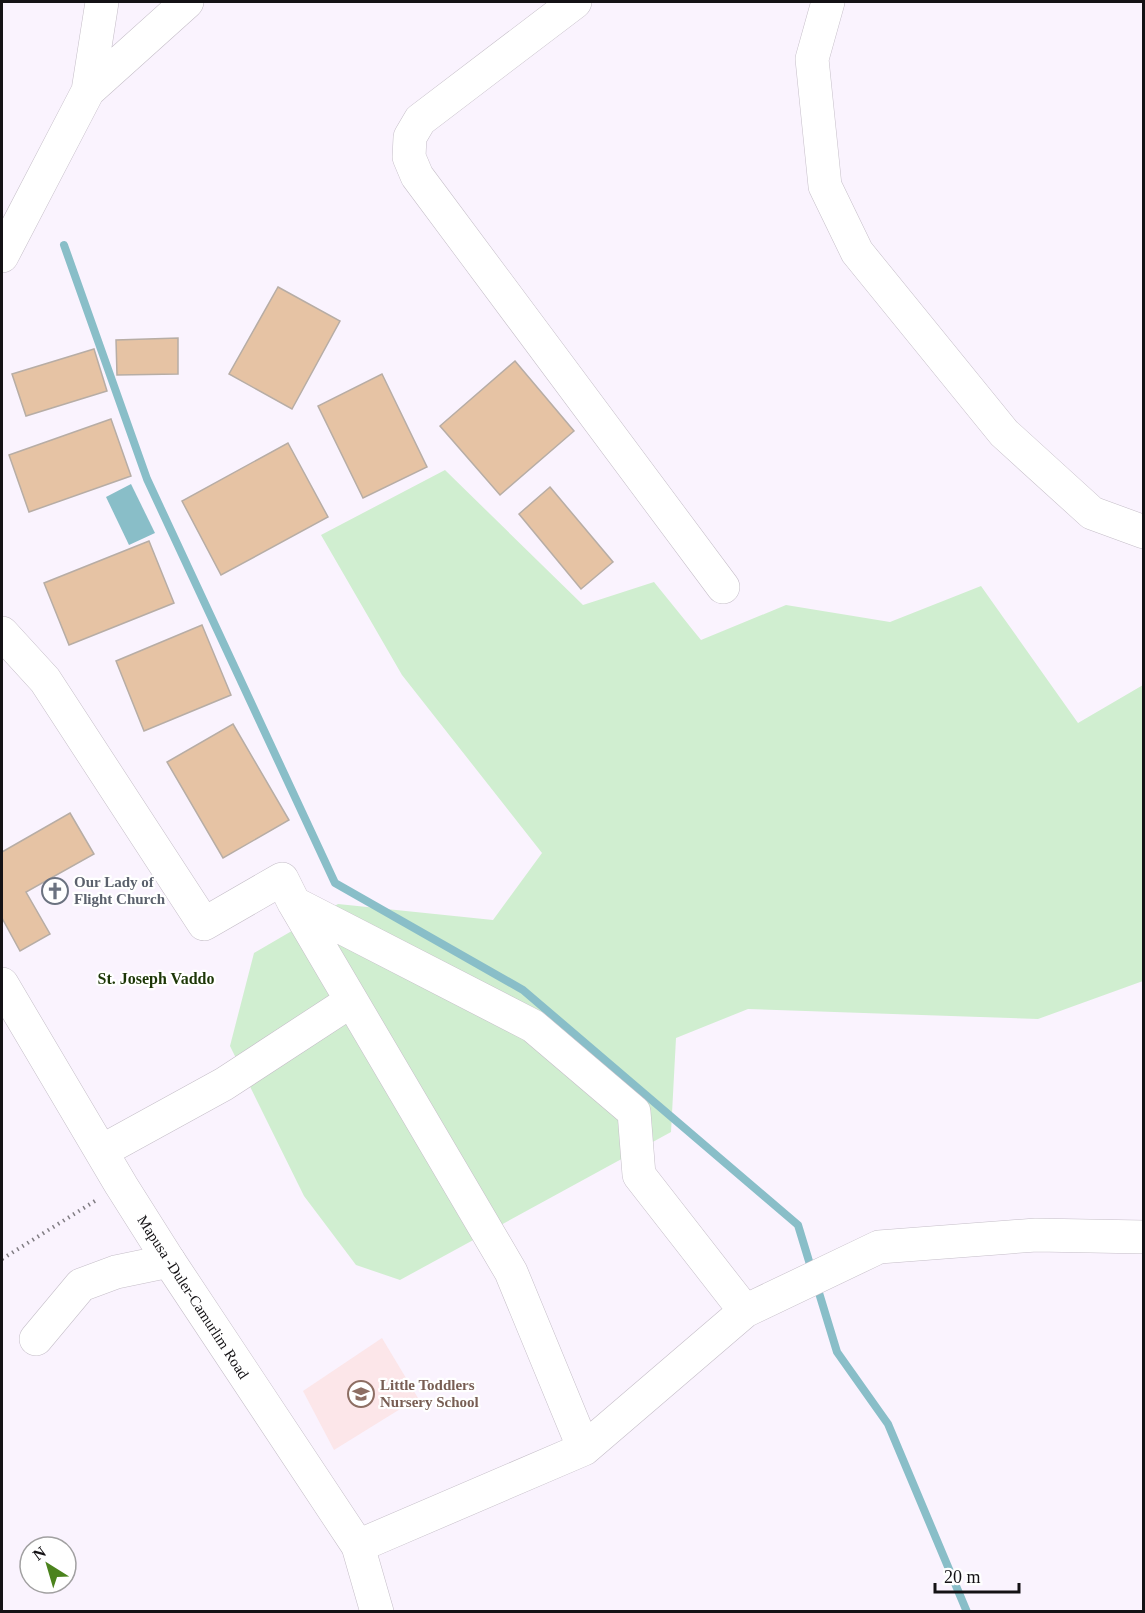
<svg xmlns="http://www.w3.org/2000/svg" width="1145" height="1613" viewBox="0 0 1145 1613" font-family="Georgia,serif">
	<rect width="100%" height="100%" fill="#faf3fe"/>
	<path fill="#fce6e9" d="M382 1338 418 1398 334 1450 303 1391Z"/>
	<path fill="#d0eed0" d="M445 470 583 605 654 582 701 640 786 605 890 622 981 586 1078 723 1143 685V981L1038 1019 748 1009 676 1038 671 1132 400 1280 356 1265 304 1196 230 1046 254 953 338 904 493 920 542 853 402 675 321 535Z"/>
	<path fill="#89bec8" d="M131 484 155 533 129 545 106 497Z"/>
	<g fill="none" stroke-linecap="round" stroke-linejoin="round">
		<path stroke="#89bec8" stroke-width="8" d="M64 245 147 479 335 883 523 990 798 1225 812 1271
			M816 1283 837 1352 888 1424 967 1612"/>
	</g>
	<path fill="#e6c3a4" stroke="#b7ada5" stroke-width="1.5" d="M278 287 340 321 292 409 229 374Z
		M178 338V374L117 375 116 340Z
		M94 349 107 391 26 416 12 374Z
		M515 361 574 431 500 495 440 426Z
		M382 374 427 467 363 498 318 406Z
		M111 419 131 476 29 512 9 455Z
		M288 443 328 517 221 575 182 501Z
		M550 487 613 562 581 589 519 514Z
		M149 541 174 603 69 645 44 583Z
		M202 625 231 695 144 731 116 661Z
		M233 724 289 820 223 858 167 762Z
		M70 813 94 854 26 892 50 934 20 951 2 918V852Z"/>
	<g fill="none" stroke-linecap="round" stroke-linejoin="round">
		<defs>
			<path id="minor" d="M575 2 420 120 410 137 409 157 417 176 723 587
				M828 2 812 59 825 186 857 252 1004 433 1092 513 1144 532
				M88 91 102 2
				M2 256 88 91 187 2
				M2 633 45 680 204 924 282 879 294 903 511 1272 584 1449
				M294 903 533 1026 634 1112 639 1175 745 1311
				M102 1151 224 1084 351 1001
				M36 1339 81 1285 116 1272 169 1261
				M358 1546 584 1449 745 1311 879 1247 1036 1235 1144 1237"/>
			<path id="major" d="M2 984 121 1185 169 1261 358 1546 377 1612"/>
		</defs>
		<use href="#minor" stroke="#c5bec8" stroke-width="34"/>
		<use href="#major" stroke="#c5bec8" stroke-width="34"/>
		<path stroke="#817d83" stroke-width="4" stroke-dasharray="1.5 4.5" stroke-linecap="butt" d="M2 1259 95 1201"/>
		<use href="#minor" stroke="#fff" stroke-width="33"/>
		<use href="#major" stroke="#fff" stroke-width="33"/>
	</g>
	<defs>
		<symbol id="church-ring" viewBox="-11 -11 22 22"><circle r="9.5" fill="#fff" stroke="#6b7280" stroke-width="1.5"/><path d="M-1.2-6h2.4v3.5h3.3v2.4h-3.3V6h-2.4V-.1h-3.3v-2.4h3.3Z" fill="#6b7280"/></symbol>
		<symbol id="school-ring" viewBox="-11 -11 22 22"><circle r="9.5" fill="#fff" stroke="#8d6e63" stroke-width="1.5"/><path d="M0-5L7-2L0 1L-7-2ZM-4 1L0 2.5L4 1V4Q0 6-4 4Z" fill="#8d6e63"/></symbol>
	</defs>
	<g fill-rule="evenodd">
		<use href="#church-ring" x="40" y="876" width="30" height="30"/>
		<use href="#school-ring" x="346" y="1379" width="30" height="30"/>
	</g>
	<g text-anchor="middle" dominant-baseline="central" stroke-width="4.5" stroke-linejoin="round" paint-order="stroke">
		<g font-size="15" font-weight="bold" fill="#5b616d" stroke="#fff" text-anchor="start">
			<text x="74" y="882">Our Lady of<tspan x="74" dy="17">Flight Church</tspan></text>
		</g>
		<g font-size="15" fill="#141215" stroke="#fff">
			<text transform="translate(193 1297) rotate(57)">Mapusa -Duler-Camurlim Road</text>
		</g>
		<g font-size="15" font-weight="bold" fill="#785e54" stroke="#fff" text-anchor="start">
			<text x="380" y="1385">Little Toddlers<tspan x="380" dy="17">Nursery School</tspan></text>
		</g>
		<g font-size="16" font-weight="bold" fill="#1d3707" stroke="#fff">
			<text x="156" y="978">St. Joseph Vaddo</text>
		</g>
	</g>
	<rect width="1145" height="1613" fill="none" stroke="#141215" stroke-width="6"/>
	<g transform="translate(48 1565) rotate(323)"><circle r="28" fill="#ffffff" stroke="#a1a0a1" stroke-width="1.5"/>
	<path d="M0-4.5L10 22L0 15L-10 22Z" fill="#4b831d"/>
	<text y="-9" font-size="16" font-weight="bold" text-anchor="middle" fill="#141215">N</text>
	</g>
	<path d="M935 1583v9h84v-9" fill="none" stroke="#141215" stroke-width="3"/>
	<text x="944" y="1583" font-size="18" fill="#141215" stroke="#ffffff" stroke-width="4.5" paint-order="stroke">20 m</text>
</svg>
